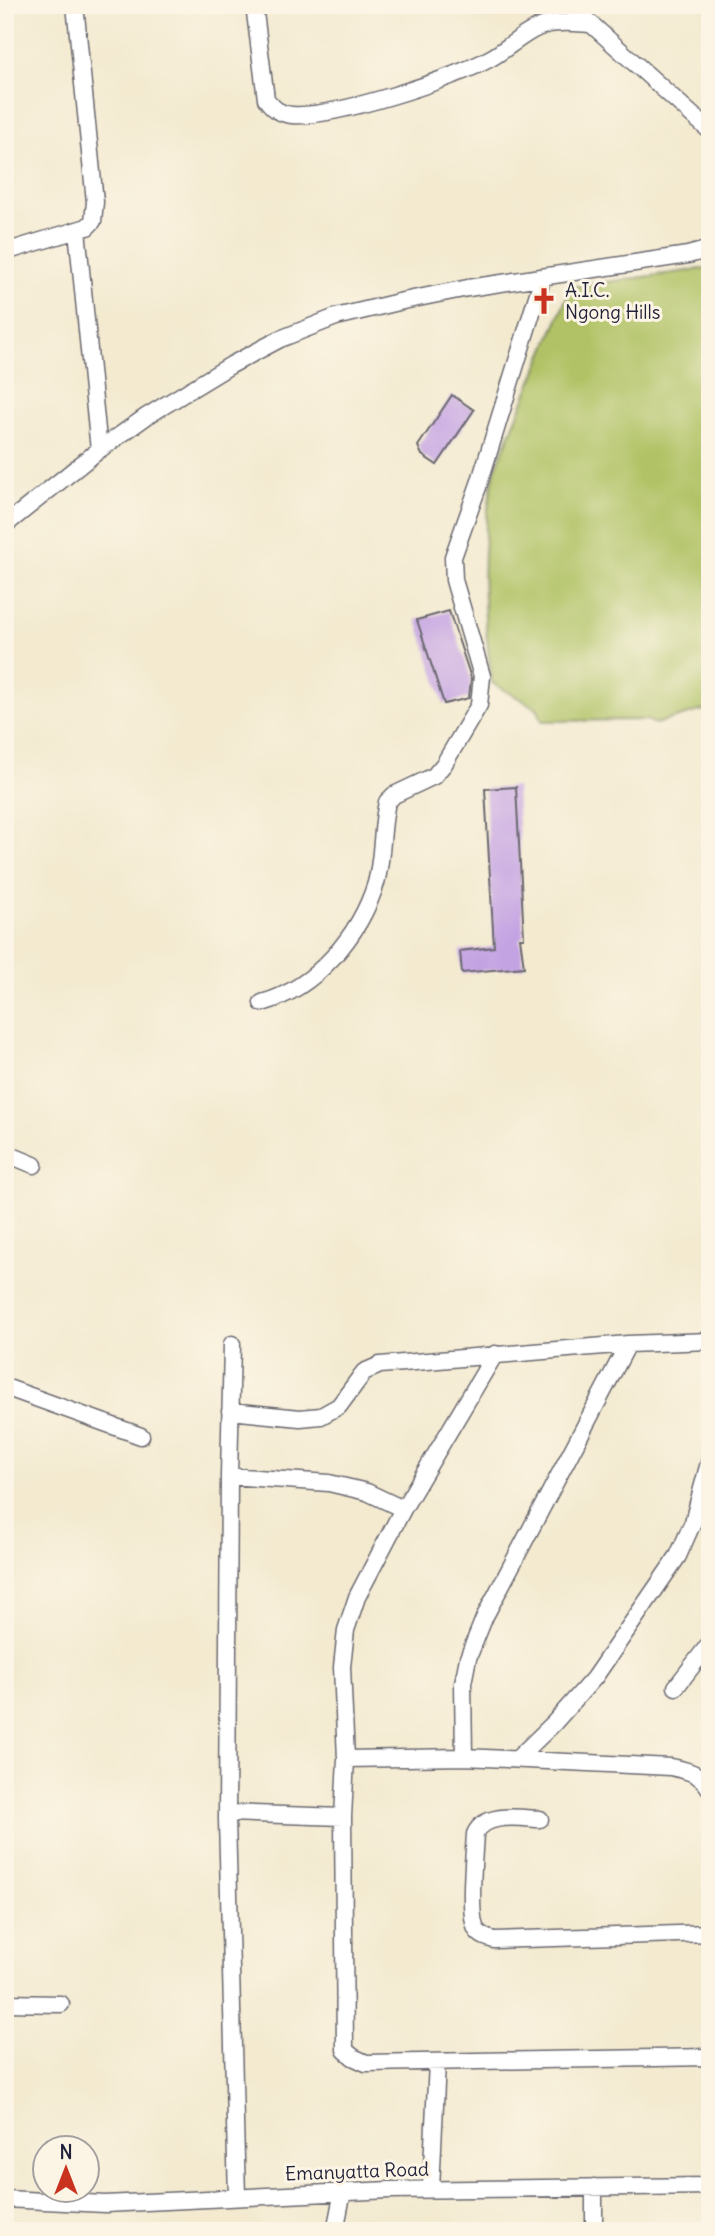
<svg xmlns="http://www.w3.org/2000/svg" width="715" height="2236" viewBox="0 0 715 2236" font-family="Delius,sans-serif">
	<rect width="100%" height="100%" fill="#fcf5e5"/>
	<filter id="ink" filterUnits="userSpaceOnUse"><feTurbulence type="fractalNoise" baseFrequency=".0143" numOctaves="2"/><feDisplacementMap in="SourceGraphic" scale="14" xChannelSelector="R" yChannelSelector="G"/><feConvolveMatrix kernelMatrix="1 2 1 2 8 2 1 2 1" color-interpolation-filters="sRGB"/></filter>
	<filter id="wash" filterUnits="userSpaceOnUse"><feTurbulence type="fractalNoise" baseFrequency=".00686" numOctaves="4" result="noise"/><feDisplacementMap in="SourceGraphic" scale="28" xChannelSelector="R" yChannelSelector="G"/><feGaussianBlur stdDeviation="1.57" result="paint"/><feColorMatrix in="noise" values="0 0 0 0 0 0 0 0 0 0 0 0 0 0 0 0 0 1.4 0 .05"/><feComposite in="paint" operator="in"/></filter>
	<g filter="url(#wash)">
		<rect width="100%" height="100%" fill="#f3ead0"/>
		<path fill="#b0c265" stroke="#697250" stroke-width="2" d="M710 268V708L655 724 647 720 542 721 538 709 492 683C482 606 478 547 495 470L571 287Z"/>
		<g id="blocks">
			<path fill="#c4a3e3" d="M452 395 474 410 437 465 422 455 418 446Z
				M449 611 471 678 469 698 444 704 417 620Z
				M516 787 524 938H520L524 967 462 973 460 951 494 947 485 789Z"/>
		</g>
	</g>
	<g filter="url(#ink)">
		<use href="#blocks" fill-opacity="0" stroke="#6b686f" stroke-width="2"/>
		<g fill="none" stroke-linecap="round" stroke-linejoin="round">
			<defs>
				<path id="minor" d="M254 5 266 99C273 108 279 114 292 115 333 118 454 79 491 58 509 48 526 30 546 25 559 21 575 23 589 24
					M570 5 710 131
					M77 230 99 450
					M5 252 87 227 93 221 95 202 75 5
					M5 525 99 450 147 416 231 365 280 339 336 317 403 301 468 288 688 255 710 249
					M262 1003C316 988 360 935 376 883 383 857 381 829 387 802L394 795 434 776 444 764 479 705 482 676 454 580 453 557 479 484 543 277
					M5 1153 34 1165
					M232 1344 229 1476 227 1819 237 2197
					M495 1354 403 1509 357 1597 346 1630 342 1667 346 1759 343 1817 345 2050 353 2057 366 2063 710 2057
					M5 1387 141 1436
					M230 1411 300 1418 321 1416 339 1406 364 1372 380 1365 628 1344 710 1341
					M229 1476 329 1483 367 1492 403 1509
					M676 1687 710 1643
					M464 1757 463 1683 468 1658 485 1616 628 1344
					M346 1759 464 1757 671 1767C689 1771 700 1773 710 1789
					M517 1759 554 1723 594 1678 678 1556 693 1522 710 1459
					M227 1813 343 1817
					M540 1819C519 1818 485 1812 475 1834 474 1854 468 1913 476 1929 480 1936 487 1938 494 1940L710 1933
					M709 1933 710 1914
					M5 2003 61 2004
					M431 2189 437 2062
					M5 2199 105 2204 390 2190 710 2186
					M335 2231 343 2191
					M594 2231V2187"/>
			</defs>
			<use href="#minor" stroke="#6b686f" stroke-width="19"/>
			<use href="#minor" stroke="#fff" stroke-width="16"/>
		</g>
	</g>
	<defs>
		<symbol id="church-bare" viewBox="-9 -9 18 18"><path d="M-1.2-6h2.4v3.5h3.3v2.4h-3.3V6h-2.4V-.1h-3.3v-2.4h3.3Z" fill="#c8321e" stroke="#fcf5e5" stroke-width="2.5" paint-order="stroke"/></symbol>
	</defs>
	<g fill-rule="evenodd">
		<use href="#church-bare" x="525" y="282" width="38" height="38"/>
	</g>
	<g text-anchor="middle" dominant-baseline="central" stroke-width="6" stroke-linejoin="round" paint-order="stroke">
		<g font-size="19" fill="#22223b" stroke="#fcf5e5" text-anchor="start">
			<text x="565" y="290">A.I.C.<tspan x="565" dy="22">Ngong Hills</tspan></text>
		</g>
		<g font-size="19" fill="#22223b" stroke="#fcf5e5">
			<text transform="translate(357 2171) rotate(-2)">Emanyatta Road</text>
		</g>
	</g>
	<rect width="715" height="2236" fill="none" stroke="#fcf5e5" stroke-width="28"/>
	<g transform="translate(66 2169)"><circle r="33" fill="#fcf5e5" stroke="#a5a1a1" stroke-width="2"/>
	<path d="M0-5L12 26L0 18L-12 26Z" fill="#c8321e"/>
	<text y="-10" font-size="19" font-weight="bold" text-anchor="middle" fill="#22223b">N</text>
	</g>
</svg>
